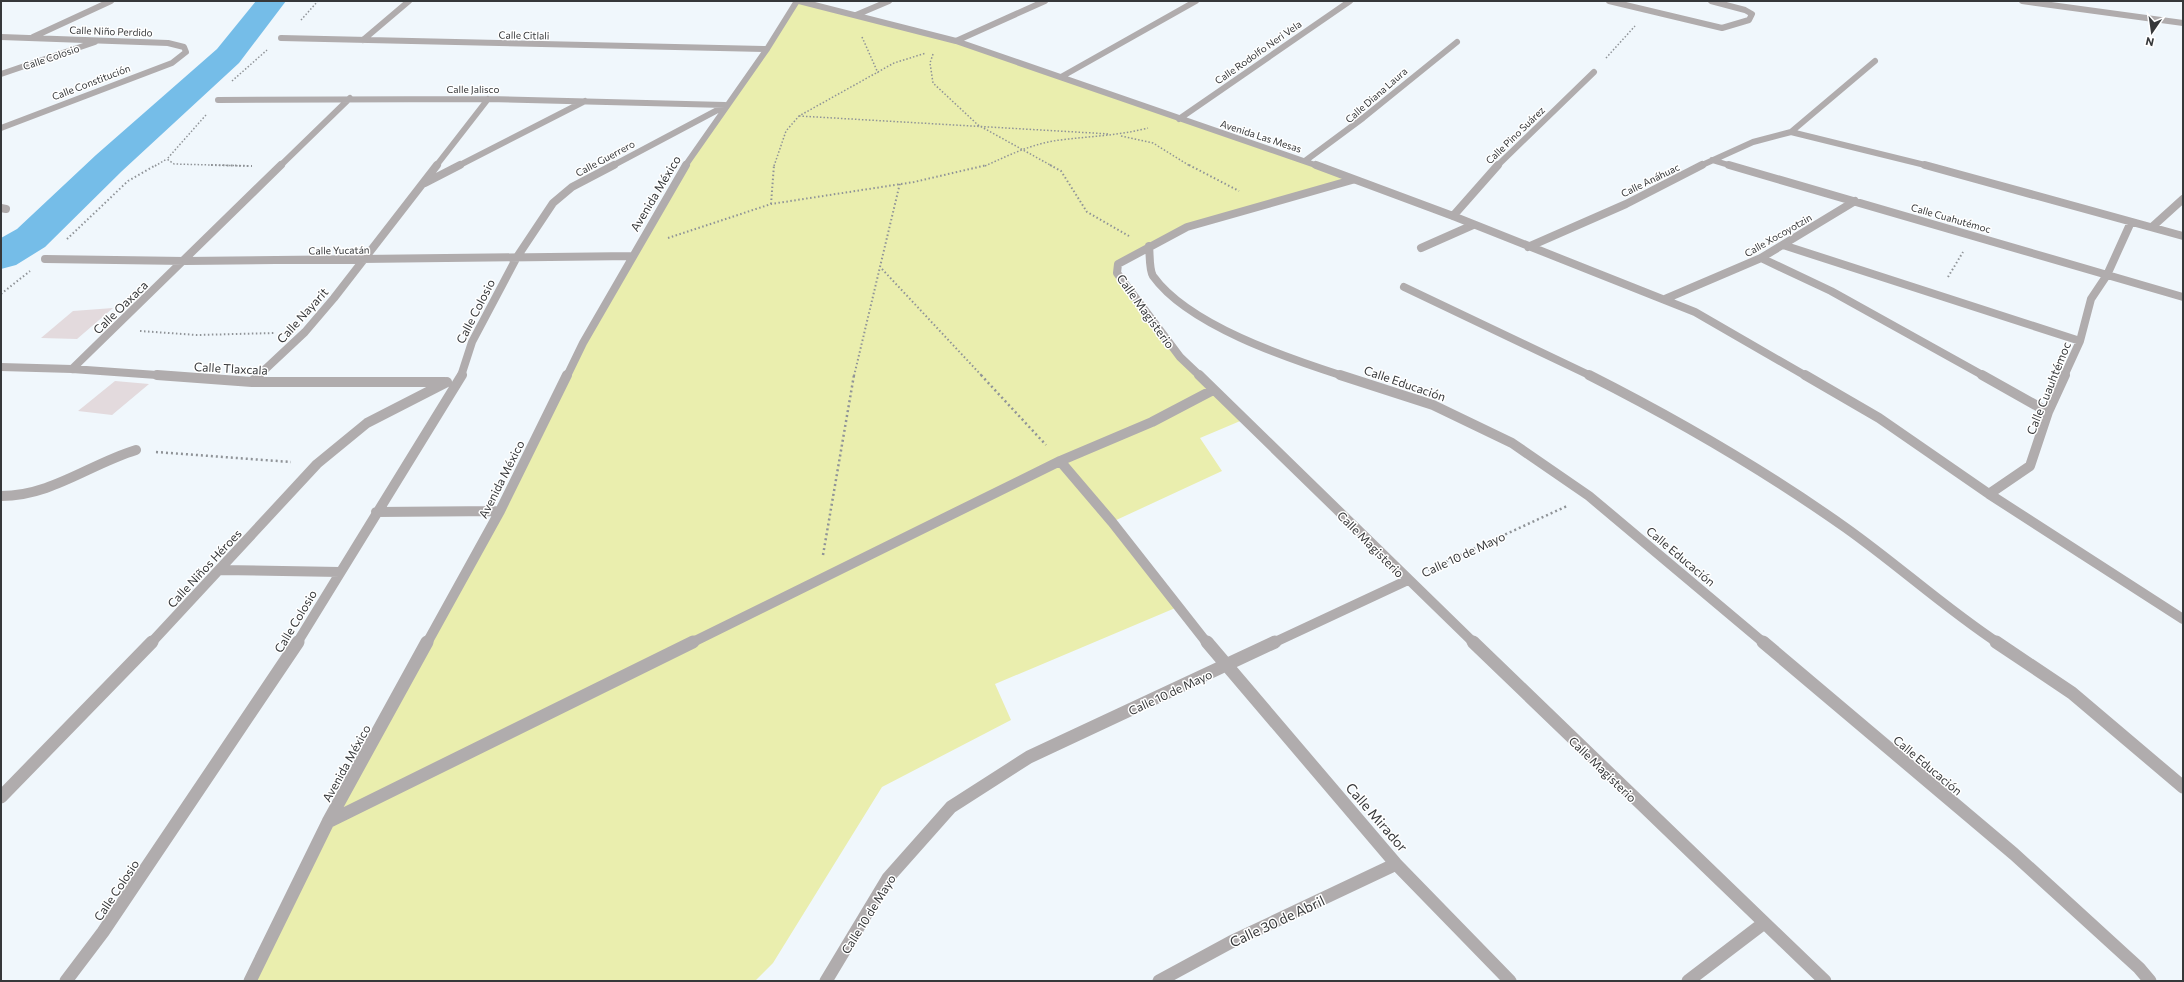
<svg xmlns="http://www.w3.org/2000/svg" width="2184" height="982" viewBox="0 0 2184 982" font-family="Commissioner,sans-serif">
	<rect width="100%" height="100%" fill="#f0f7fc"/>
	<path fill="#eaeeae" d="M797 1 956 41 1352 180 1187 227 1118 264 1117 273 1180 357 1245 419 1200 438 1222 471 1112 522 1180 606 995 684 1011 720 882 787 773 963 755 981H250L500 511 583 343 684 168Z"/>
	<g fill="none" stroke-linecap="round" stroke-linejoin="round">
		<path fill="#75bde8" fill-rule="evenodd" d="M256 1H286L239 63 122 171 45 247 16 265 1 269V238L17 229 96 155 217 49Z"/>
	</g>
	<path fill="#e3dadd" d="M113 308 77 339 41 338 73 311Z
		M115 381 149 384 112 415 78 411Z"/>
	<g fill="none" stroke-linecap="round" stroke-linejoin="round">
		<path stroke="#8f9397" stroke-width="1.5" stroke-dasharray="1.5 2" stroke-linecap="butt" d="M301 20 318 1
			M862 37 878 73
			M933 54 930 63 933 83 978 125 1052 166
			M1606 58 1635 26
			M232 81 267 50
			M206 115 167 159 174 164 250 166
			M799 116 1110 134
			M1121 136 1153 143 1190 166
			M155 166 167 159
			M774 166 786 131 799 116 894 63 926 53
			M985 166C1009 155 1034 143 1060 140 1091 136 1117 136 1148 128"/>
		<path stroke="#8f9397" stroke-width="2" stroke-dasharray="1.5 2.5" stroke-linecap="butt" d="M211 165 252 166
			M1050 165 1061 171 1087 212 1129 236
			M1189 165 1239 191
			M771 204 774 165
			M668 238 771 204 914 182 987 165
			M67 239 128 181 156 165
			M882 269 982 376
			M1948 277 1963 252
			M1 294 30 271
			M140 331 197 335 275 333
			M854 376 900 183"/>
		<path stroke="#8f9397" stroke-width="2.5" stroke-dasharray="2 3" stroke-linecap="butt" d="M981 375 1046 445
			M156 452 291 462
			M823 555 854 375
			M1428 570 1567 506"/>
		<path stroke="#b0acad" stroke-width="8" d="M1421 248 1473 225"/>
		<path stroke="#b0acad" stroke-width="6" d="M799 1 956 41 1318 166
			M1609 1 1722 28 1749 20 1752 14 1745 10 1711 1
			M2022 1 2183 23
			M856 15 889 1
			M1 37 168 43 184 47 186 52 172 63 1 128
			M33 37 111 1
			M281 38 767 49
			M363 40 409 1
			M956 41 1045 1
			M1 74 95 42
			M1061 77 1196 1
			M218 100 488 99 725 105
			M1179 119 1350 1
			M1791 132 1875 61
			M1712 160 1732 166
			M1305 161 1363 118 1457 42
			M280 166 350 98
			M436 166 488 99
			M458 166 585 101
			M612 166 725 106
			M685 166 767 49 797 1
			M1497 166 1594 72
			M1700 166 1753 142 1791 132 1929 166"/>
		<path stroke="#b0acad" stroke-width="8" d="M1316 165 1453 216 1695 312 1806 376
			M1729 165 2183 297
			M1925 165 2183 236
			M425 183 460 165
			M1 208 6 209
			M1453 216 1498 165
			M2152 227 2183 199
			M1783 245 2080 341
			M1149 246C1150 254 1149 270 1153 276 1188 325 1287 358 1343 376
			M1528 247 1626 204 1702 165
			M1761 258 1831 291 1984 376
			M45 259 185 261 633 256
			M1404 287 1591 376
			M1665 299 1761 258 1855 201
			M1 367 72 369 171 376
			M72 369 281 165
			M258 376 305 332 334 298 437 165
			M461 376 472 342 517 257 553 203 572 187 614 165
			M567 376 583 343 686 165
			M1200 376 1180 357 1117 273 1118 264 1187 227 1352 180
			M2064 376 2080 341 2091 299 2107 275 2131 222"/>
		<path stroke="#b0acad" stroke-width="10" d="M157 375 252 382H445
			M1199 375 1474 643
			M1340 375 1433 405 1512 443 1589 496 1764 643
			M1589 375C1678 420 1764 470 1846 528 1898 565 1945 608 1998 643
			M1805 375 1879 418 1989 494 2183 619
			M1982 375 2048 412
			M252 382 259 375
			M1060 461 1112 522 1207 643
			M1989 494 2030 466 2048 412 2065 375
			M1 496C51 496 90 464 136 450
			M376 512 500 511
			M220 570 340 572
			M151 643 317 464 367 423 447 382
			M297 643 462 375
			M427 643 500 511 567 375
			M691 643 1060 461 1152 422 1213 390
			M1273 643 1408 580"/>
		<path stroke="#b0acad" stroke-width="13" d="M1207 642 1396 864 1510 981
			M1473 642 1825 981
			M1763 642 2014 854 2139 968 2150 981
			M1996 642 2072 693 2183 787
			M1 797 152 642
			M328 822 693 642
			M66 981 103 932 298 642
			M250 981 328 822 427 642
			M826 981 888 878 951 807 1029 757 1275 642
			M1159 981 1231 942 1396 864
			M1688 981 1764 923"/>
	</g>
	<g text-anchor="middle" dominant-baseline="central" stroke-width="3" stroke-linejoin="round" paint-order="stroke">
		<g font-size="10" fill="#36383a" stroke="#fff">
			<text transform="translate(111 31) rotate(2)">Calle Niño Perdido</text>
			<text transform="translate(524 35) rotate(1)">Calle Citlali</text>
			<text transform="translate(1258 52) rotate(-35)">Calle Rodolfo Neri Vela</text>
			<text transform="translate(51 57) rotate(-19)">Calle Colosio</text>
			<text transform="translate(91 82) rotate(-21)">Calle Constitución</text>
			<text x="473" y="89">Calle Jalisco</text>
			<text transform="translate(1376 95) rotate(-41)">Calle Diana Laura</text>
			<text transform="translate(1515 135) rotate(-44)">Calle Pino Suárez</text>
			<text transform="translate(1261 136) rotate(18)">Avenida Las Mesas</text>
			<text transform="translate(605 158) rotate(-28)">Calle Guerrero</text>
			<text transform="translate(1650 180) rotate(-26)">Calle Anáhuac</text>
			<text transform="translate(1951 218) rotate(16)">Calle Cuahutémoc</text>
			<text transform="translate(1778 235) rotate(-30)">Calle Xocoyotzin</text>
			<text transform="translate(339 250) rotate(-1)">Calle Yucatán</text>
		</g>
		<g font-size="12" fill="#36383a" stroke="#fff">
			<text transform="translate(655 193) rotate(-59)">Avenida México</text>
			<text transform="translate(120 307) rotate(-44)">Calle Oaxaca</text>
			<text transform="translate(475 311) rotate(-63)">Calle Colosio</text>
			<text transform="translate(1146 311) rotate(54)">Calle Magisterio</text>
			<text transform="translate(302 315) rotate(-48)">Calle Nayarit</text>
			<text transform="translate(231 368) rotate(3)">Calle Tlaxcala</text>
			<text transform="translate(1405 383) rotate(19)">Calle Educación</text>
			<text transform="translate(2048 388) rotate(-68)">Calle Cuauhtémoc</text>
			<text transform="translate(501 479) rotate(-63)">Avenida México</text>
			<text transform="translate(1371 544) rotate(45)">Calle Magisterio</text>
			<text transform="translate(1463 554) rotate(-25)">Calle 10 de Mayo</text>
			<text transform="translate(1681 556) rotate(40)">Calle Educación</text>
			<text transform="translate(204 568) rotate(-47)">Calle Niños Héroes</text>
			<text transform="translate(295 621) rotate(-59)">Calle Colosio</text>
			<text transform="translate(1170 692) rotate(-25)">Calle 10 de Mayo</text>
			<text transform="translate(346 763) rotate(-61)">Avenida México</text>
			<text transform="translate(1928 765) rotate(40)">Calle Educación</text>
			<text transform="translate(1603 769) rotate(44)">Calle Magisterio</text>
			<text transform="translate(116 890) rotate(-56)">Calle Colosio</text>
			<text transform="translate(868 914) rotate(-58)">Calle 10 de Mayo</text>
		</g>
		<g font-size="14" fill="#36383a" stroke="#fff">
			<text transform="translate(1377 817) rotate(49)">Calle Mirador</text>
			<text transform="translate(1277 921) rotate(-25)">Calle 30 de Abril</text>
		</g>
	</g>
	<rect width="2184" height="982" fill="none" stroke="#36383a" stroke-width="4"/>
	<g transform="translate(2152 32) rotate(193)" stroke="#ffffff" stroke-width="3" paint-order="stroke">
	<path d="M0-3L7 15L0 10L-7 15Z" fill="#36383a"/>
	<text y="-6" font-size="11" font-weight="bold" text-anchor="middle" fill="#36383a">N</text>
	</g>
</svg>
